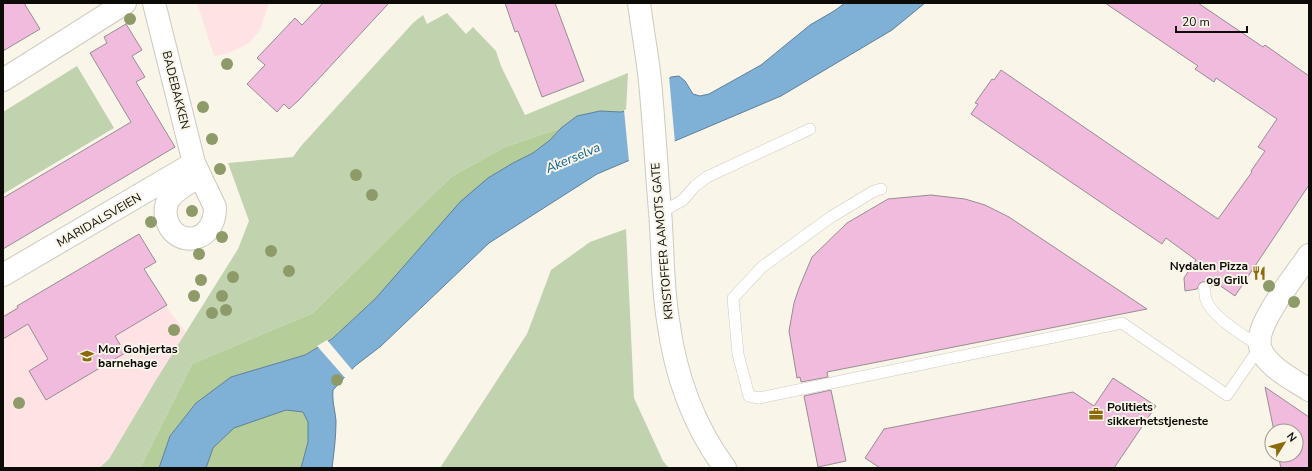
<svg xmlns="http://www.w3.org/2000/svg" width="1312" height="471" viewBox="0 0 1312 471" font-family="'Nunito Sans',sans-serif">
	<rect width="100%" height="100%" fill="#f9f5e9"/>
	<path fill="#ffe3e4" d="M197 3H269L260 30 250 42 238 49 225 54 214 56Z
		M139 234 156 262 144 269 170 312 186 332 156 380 109 459 99 468H3V315Z"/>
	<path fill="#c1d2ae" d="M447 13 466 34 473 27 496 51 501 66 525 115 628 73 626 111 621 112 600 111 577 116 561 128 505 147 451 177 313 313 192 364 140 468H99L109 459 156 380 238 249 249 221 228 163 293 157 301 146 413 23 423 15 427 24Z
		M77 66 114 128 3 194V112Z
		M626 229 634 398 663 461 669 468H440L527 334 551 270 590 242Z"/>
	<path fill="#b4cd99" d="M561 128 550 140 533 153 513 163 488 178 376 298 332 339 305 355 231 377 196 403 170 436 159 468H140L192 364 313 313 451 177 505 147Z
		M286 410 303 412 308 422V442L301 468H206L213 448 234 428Z"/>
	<path fill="#7fb1d7" stroke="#5d7f99" d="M845 3H925L892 30 781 96 597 174 489 243 381 346 355 366 333 390C332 401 335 410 336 421 336 437 334 452 332 468H301L308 442V422L303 412 286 410 234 428 213 448 206 468H159L170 436 196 403 231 377 305 355 332 339 376 298 460 202 488 178 513 163 533 153 550 140 561 128 577 116 600 111 621 112 635 109 664 82 671 77 679 76 685 81 693 94 700 96 709 94 761 65 810 25 834 11Z"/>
	<path fill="#f9f5e9" d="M669 76 675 143 629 162 624 110 635 107 652 96 663 81Z
		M327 340 353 371 346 379 317 346Z"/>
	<path fill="#f0bbdd" stroke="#988d93" d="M3 3H24L40 29 3 51Z
		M323 3H389L299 100 289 109 284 104 277 112 247 84 265 65 257 58 295 18 302 25Z
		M505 3H555L584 81 542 97 518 31 515 32Z
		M1105 3H1198L1263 47 1265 45 1309 76V185L1235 296 1219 285 1211 286 1209 283 1206 281 1200 283 1197 289 1185 291 1184 278 1196 260 1166 238 1162 244 971 114 978 104 975 103 992 79 994 80 1001 70 1218 219 1252 172 1251 171 1265 151 1258 147 1277 119 1216 78 1214 82 1195 69 1198 66Z
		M126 24 142 50 132 56 145 77 136 82 175 147 3 249V198L131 122 90 53 107 43 104 37Z
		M931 195 965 199 985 205 1009 217 1147 309 827 372 828 377 801 382 800 377 797 378 789 331 794 303 799 288 812 257 847 223 888 199Z
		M139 234 156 262 144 269 167 305 115 336 125 353 46 400 29 371 48 359 28 324 3 339V317L18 308 17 306Z
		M1113 378 1156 406 1114 468H880L865 458 884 429 1073 392 1094 406Z
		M1265 387 1309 417V468H1281L1278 455H1296V431H1274Z
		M831 390 846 461 818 467 804 396Z"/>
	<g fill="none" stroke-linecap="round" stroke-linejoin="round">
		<defs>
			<path id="service" d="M881 189 874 191 831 217 762 267 733 298 738 354 749 396 759 398 1122 323 1227 395 1260 347C1244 335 1214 319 1206 300 1205 296 1205 292 1204 288
				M660 213 683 200 695 186 707 177 810 129"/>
			<path id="minor" d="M154 3 194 163 215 207C216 244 173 250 166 217 165 211 166 204 169 199 176 189 189 183 199 176
				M3 80 125 3
				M1309 255C1296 274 1264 314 1260 336 1259 342 1260 349 1263 354 1273 370 1294 380 1309 390
				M3 275 194 163"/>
			<path id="tertiary" d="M639 3C642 26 646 49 649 72 654 118 656 165 660 211 663 247 662 284 668 320 675 373 693 425 725 468"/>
		</defs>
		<use href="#service" stroke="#cdc9bd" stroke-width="12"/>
		<use href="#minor" stroke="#cdc9bd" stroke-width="24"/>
		<use href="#tertiary" stroke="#cdc9bd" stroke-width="24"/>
		<use href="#service" stroke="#fff" stroke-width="11"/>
		<use href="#minor" stroke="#fff" stroke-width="22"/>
		<use href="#tertiary" stroke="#fff" stroke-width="22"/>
	</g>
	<g fill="#8e9b69">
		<circle cx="130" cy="19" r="6"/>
		<circle cx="227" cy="64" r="6"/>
		<circle cx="203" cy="107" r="6"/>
		<circle cx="212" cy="139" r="6"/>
		<circle cx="220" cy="169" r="6"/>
		<circle cx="356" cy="175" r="6"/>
		<circle cx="372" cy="195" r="6"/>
		<circle cx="192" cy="211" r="6"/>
		<circle cx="151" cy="222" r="6"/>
		<circle cx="222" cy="237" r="6"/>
		<circle cx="271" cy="251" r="6"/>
		<circle cx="199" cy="254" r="6"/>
		<circle cx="289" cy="271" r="6"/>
		<circle cx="233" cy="277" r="6"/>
		<circle cx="201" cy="280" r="6"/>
		<circle cx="1269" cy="286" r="6"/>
		<circle cx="194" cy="296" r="6"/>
		<circle cx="222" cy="296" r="6"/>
		<circle cx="1294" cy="302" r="6"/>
		<circle cx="226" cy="310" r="6"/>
		<circle cx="212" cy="313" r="6"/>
		<circle cx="174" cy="330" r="6"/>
		<circle cx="337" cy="380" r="6"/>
		<circle cx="19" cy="403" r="6"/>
	</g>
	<defs>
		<symbol id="restaurant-bare" viewBox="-9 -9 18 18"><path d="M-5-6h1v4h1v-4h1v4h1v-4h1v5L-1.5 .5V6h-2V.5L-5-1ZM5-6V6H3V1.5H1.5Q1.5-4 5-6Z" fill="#8d6a0c" stroke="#f9f5e9" stroke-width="2.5" paint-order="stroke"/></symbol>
		<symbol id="school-bare" viewBox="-9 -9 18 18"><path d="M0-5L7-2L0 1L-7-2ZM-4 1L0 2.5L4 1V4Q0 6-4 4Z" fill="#8d6a0c" stroke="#f9f5e9" stroke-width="2.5" paint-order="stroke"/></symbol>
		<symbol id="office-bare" viewBox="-9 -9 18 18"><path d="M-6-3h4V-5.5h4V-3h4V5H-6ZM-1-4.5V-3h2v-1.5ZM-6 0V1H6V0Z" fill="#8d6a0c" stroke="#f9f5e9" stroke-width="2.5" paint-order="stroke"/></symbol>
	</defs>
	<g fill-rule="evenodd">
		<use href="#restaurant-bare" x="1249" y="263" width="20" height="20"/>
		<use href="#school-bare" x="77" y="346" width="20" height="20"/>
		<use href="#office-bare" x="1086" y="404" width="20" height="20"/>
	</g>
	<g text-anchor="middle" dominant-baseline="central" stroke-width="4" stroke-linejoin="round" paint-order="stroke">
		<g font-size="12" fill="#0d0b08" stroke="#f9f5e9">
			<text transform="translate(176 90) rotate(76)">BADEBAKKEN</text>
			<text transform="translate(99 220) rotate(-30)">MARIDALSVEIEN</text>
			<text transform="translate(662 241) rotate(-95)">KRISTOFFER AAMOTS GATE</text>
		</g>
		<g font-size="12" font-weight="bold" fill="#0d0b08" stroke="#f9f5e9" text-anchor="start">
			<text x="1248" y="266" text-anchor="end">Nydalen Pizza<tspan x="1248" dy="14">og Grill</tspan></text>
			<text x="98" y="349">Mor Gohjertas<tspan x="98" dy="14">barnehage</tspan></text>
			<text x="1107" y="407">Politiets<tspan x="1107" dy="14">sikkerhetstjeneste</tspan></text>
		</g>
		<g font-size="13" font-style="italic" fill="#045e8d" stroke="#f9f5e9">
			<text transform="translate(573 158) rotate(-23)">Akerselva</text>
		</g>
	</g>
	<rect width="1312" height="471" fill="none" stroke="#0d0b08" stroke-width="8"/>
	<g transform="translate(1284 443) rotate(53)"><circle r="19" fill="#f9f5e9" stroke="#9b978f"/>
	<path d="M0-3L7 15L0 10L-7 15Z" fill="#8d6a0c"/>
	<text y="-6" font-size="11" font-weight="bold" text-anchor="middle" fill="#0d0b08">N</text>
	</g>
	<path d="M1176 26v6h71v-6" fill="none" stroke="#0d0b08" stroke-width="2"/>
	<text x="1182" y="26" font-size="12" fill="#0d0b08" stroke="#f9f5e9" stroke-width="3" paint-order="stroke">20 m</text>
</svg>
